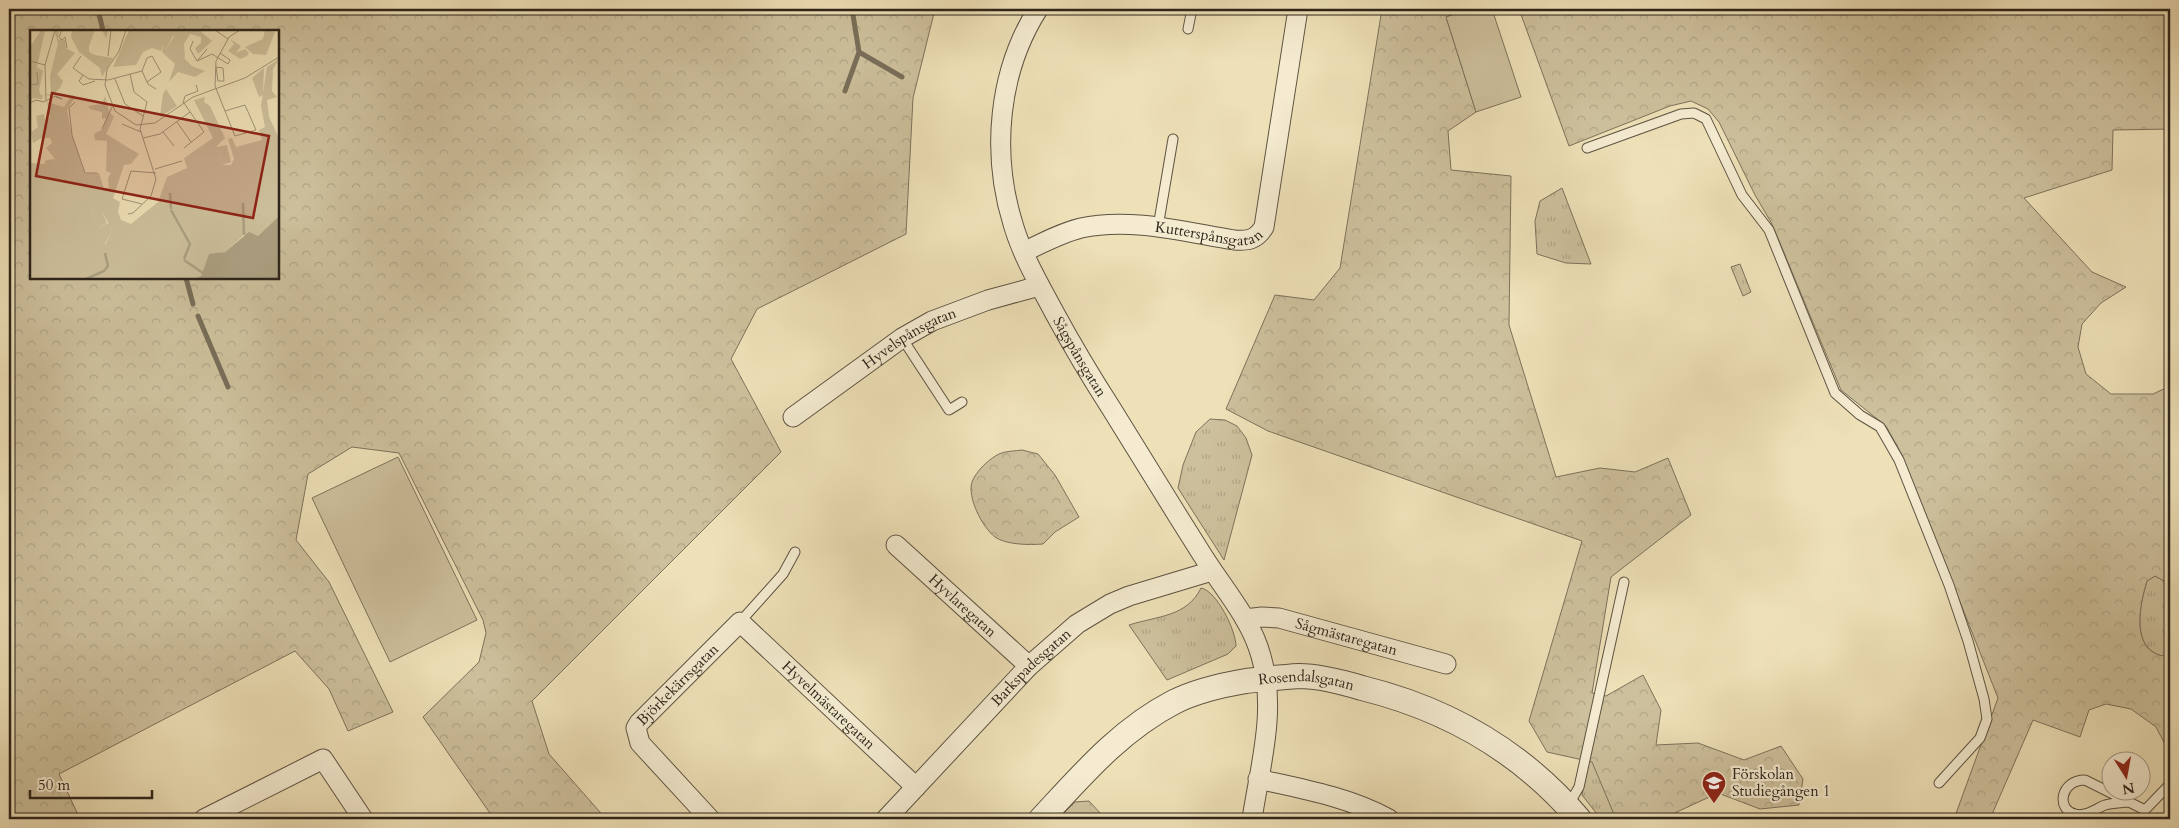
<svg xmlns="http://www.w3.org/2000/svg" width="2179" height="828" viewBox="0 0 2179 828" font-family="Cardo,serif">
	<defs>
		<pattern id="grass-tufts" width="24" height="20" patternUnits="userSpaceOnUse" patternTransform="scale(1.25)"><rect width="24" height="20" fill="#cdc09c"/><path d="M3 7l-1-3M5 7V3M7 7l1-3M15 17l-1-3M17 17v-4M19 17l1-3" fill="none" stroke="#b0a586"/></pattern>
		<pattern id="forest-crowns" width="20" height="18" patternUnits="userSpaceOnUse" patternTransform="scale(1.25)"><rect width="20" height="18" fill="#cdc09c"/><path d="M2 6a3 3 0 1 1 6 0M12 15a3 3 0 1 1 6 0" fill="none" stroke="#b0a586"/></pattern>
	</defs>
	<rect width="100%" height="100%" fill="#eee0b7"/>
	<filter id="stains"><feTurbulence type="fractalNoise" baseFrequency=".004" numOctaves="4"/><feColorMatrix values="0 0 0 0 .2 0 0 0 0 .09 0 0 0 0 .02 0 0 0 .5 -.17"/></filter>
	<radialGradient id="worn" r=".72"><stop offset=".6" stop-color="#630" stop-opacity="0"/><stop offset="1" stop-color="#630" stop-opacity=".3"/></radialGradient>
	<path fill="url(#grass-tufts)" stroke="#7d725c" d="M1562 188 1591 264 1566 263 1537 254 1535 221 1540 201Z
		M1740 264 1751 292 1743 296 1731 267Z
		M1210 419 1225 420 1237 426 1246 438 1252 455 1224 560 1178 488 1183 465 1196 432Z
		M2170 575V650L2162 656C2130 648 2140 604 2147 581L2155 576 2164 581Z
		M1201 588C1217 591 1236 631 1236 646L1228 654 1167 680 1129 625C1157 616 1187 617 1201 588Z
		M1597 721 1619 819H1601L1582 795Z"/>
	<path fill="url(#forest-crowns)" stroke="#7d725c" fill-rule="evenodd" d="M9 9H935L913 98 906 234 757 309 731 359 781 452 532 701 549 754 606 819H494L423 717 479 662 486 633 483 620 399 453 352 447 308 474 296 540 329 582 393 712 348 731 329 689 295 651 59 774 80 819H9ZM31 31H278V278H31Z
		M1382 9H1470L1446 17 1476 112 1448 131 1451 170 1511 176 1509 325 1556 477 1600 468 1635 472 1668 458 1691 515 1611 577 1592 693 1606 696 1643 675 1661 710 1656 745 1698 743 1744 760 1781 746 1803 779 1799 805 1760 809 1718 793 1666 817 1667 819H1616L1592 762 1547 752 1529 721 1582 541 1268 431 1226 409 1275 295 1314 300 1340 268Z
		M1519 9H2170V129L2113 130 2112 170 2024 198 2092 272 2126 287 2101 303 2082 324 2078 347 2086 374 2111 394H2153L2170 386V575L2164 581 2155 576 2147 581C2140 604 2130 648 2162 656L2170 650V754L2156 727 2131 709 2106 704 2089 710 2080 737 2033 720 1990 819H1954L1998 698 1902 455 1886 426 1841 390 1772 224 1755 195 1719 122 1708 109 1691 101 1670 106 1569 146Z
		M1022 450 1038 454 1055 475 1079 517 1055 532 1043 544C1030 545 1006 545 995 537 982 527 967 497 972 482 976 471 989 459 999 454 1005 451 1015 451 1022 450Z
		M1089 801 1101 814V819H1058L1075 802Z"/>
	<path fill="#cdc09c" stroke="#7d725c" d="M1470 9H1492L1521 97 1476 112 1446 17Z
		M398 457 477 620 390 662 312 498Z"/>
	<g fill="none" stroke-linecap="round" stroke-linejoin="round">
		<path stroke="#796e59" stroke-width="5" d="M98 9 103 31
			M859 52 902 77
			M845 91 859 52 852 9
			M186 278 193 304
			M198 316 228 387"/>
		<defs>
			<path id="service" d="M1188 29 1192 9
				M1587 148 1681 114 1694 113 1706 119 1742 195 1769 230 1835 393 1860 415 1880 427 1899 460 1949 585 1968 641 1984 699 1987 719 1980 738 1939 783
				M1158 227 1173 139
				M902 338 949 410 962 402
				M740 622 783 574 795 552
				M2128 802C2120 803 2112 803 2105 805 2095 809 2086 817 2075 814 2056 810 2060 780 2085 780L2145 810 2170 784
				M1568 806 1579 787 1624 582"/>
			<g id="minor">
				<path id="s1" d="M1038 9C998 72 991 153 1013 224 1022 255 1039 284 1054 312 1072 345 1091 377 1111 408 1142 458 1172 507 1203 556 1223 588 1251 619 1261 656 1277 710 1260 766 1252 819"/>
				<path id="s2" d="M1024 252C1042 243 1061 233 1081 228 1130 217 1185 232 1234 240 1248 241 1256 240 1264 227L1298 9"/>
				<path id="s3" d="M793 417 902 338 932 321 988 300 1039 286"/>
				<path id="s4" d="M896 545 1029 666"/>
				<path id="s5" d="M1245 619 1262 617 1279 618 1446 664"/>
				<path d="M1258 779C1303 789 1348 797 1389 819"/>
				<path d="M204 819 323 759 363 819"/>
				<path id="s6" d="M710 819 640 743 636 728 639 723 740 622 916 787"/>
				<path id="s7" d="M886 819 1029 666 1077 624 1110 604 1129 596 1212 571"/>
			</g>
			<g id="tertiary">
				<path id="s8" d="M1041 819C1082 775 1120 730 1174 702 1196 691 1222 685 1246 681 1264 679 1281 677 1299 676 1320 676 1342 682 1362 688 1447 709 1522 752 1579 819"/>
			</g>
		</defs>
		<use href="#service" stroke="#5d5342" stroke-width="11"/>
		<use href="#minor" stroke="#5d5342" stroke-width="21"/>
		<use href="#tertiary" stroke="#5d5342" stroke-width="26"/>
		<use href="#service" stroke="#f4ebd0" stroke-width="9"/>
		<use href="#minor" stroke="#f4ebd0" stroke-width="19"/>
		<use href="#tertiary" stroke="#f4ebd0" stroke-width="24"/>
	</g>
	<defs>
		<symbol id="school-pin" viewBox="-11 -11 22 30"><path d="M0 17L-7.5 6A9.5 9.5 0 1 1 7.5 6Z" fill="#8f2418" stroke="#f4ebd0"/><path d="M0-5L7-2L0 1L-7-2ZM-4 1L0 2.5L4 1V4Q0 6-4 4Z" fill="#fff"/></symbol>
	</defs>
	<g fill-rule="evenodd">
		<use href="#school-pin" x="1700" y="769" width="28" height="38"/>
	</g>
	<g text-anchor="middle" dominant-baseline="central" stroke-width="4.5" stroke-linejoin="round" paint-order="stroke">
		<g font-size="15" fill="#2d241b" stroke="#f4ebd0">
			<text stroke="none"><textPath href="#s2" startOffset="191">Kutterspånsgatan</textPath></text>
			<text stroke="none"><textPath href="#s3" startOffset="141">Hyvelspånsgatan</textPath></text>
			<text stroke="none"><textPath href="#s1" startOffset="372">Sågspånsgatan</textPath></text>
			<text stroke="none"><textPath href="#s4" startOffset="90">Hyvlaregatan</textPath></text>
			<text stroke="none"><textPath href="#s5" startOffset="104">Sågmästaregatan</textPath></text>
			<text stroke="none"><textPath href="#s7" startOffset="210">Barkspadesgatan</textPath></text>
			<text stroke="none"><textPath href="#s8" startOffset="314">Rosendalsgatan</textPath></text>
			<text stroke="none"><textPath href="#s6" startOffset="179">Björkekärrsgatan</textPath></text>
			<text stroke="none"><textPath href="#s6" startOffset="389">Hyvelmästaregatan</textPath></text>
		</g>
		<g font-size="15" fill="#2d241b" stroke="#f4ebd0" text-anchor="start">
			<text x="1732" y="774">Förskolan<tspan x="1732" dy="17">Studiegången 1</tspan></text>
		</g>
	</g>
	<g transform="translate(30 30)">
		<rect width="249" height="249" fill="#eee0b7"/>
		<path d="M235 0 245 2 236 25 223 24 215 17 233 9ZM145 5 154 14 155 27 146 35 132 22 133 16 136 19ZM200 9 211 16 206 23 215 19 219 23 217 26 210 29 198 21 204 14ZM234 38 233 65 229 67 222 48ZM70 177 77 193 68 197 62 181Z" fill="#cdc09c"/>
		<path d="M11 0H15L7 37 13 41 9 60 11 65 21 64 20 46 28 13 24 0H29L28 9 35 10 36 18 45 23 27 44 33 51 30 58 22 66 13 65 12 69 3 68 0 72V17ZM42 0H76L78 2 76 8 72 0H65L59 16V22L65 25 83 28 72 47 70 38 49 22 41 7ZM99 0H169L182 11 168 24 165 18 171 13V7L160 4 154 14 143 6 136 19 133 16 131 21 122 18 113 22 106 35 83 37ZM154 28 162 36 175 41 165 47 148 42 139 52 145 34ZM249 29 243 39 242 61 247 67 237 70 239 87 249 108V186L228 206 214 205 195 222 179 225 171 246 163 249H0V133L14 134 16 130 25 129 16 118 22 113 20 108H12L3 113 1 102 8 97 6 86 14 84 15 90 20 88 17 72 34 77 42 65 45 67 37 80 42 106 55 144 69 143 74 159 79 158 78 148 81 143 76 141 77 111 65 110 64 104 73 99 76 88 72 89V82L60 79 58 76 72 74 75 66 79 81 84 87 76 104 109 124 101 134 94 135 83 168 90 172 88 182 91 190 101 194 128 172 137 147 157 138 154 128 183 108 164 70 175 67 174 72 180 76 195 108 187 116 192 135H201L204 129 198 109 202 108 206 117 232 110 229 100 235 97 231 76 237 37ZM70 178 80 196 81 203 75 215 68 202 73 195 68 197 62 181ZM136 59 147 76 130 87 133 64Z" fill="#cdc09c" fill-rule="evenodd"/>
		<path d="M197 115 201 132 192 135 187 117ZM80 193 81 203 74 215 68 202 73 195Z" fill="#cdc09c"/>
		<path d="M249 186V249H163L171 246 179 224 195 222 219 202 228 206Z" fill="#aca082"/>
		<path fill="none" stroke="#aca082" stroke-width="2.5" d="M140 163 141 179M213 173 214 205M141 180 160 214 154 229M154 230 173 243M56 249 74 241 78 236 75 223"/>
		<path fill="none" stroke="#a19579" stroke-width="1" d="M32 0 29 7 32 10 35 7 37 18M96 0 89 21 77 39 75 55 85 81 106 95 125 93 163 67 215 48 249 27M185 0 198 9M163 11 160 19 167 31 182 24 198 34 200 30 190 23M51 26 43 38 53 45M78 26 81 0M0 31 15 35M167 31 177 19M186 37 193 38 194 51H188ZM112 41 118 54 126 59M85 49 95 74 113 86M65 51 53 55 49 51 53 45 59 49 78 50 112 41 117 28 122 26 131 42 117 52M0 55 8 54 7 42M16 71 15 35 25 0M45 72 39 78 42 105 55 143H67M0 73 6 70 14 72 25 66 32 69 26 67M153 73 155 66 168 61 166 55M154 73 174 102 154 118M195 81 215 75 226 100 205 106 185 56 186 31 199 7 210 0M147 92 161 112M92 94 111 102M72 99 82 77M133 102 144 116M113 108 130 104 160 82M125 139 152 131M112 174 92 169 101 141 126 143M98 184 103 183 121 166 126 149 110 99 117 72 104 62 100 44"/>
		<path fill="#8f2418" fill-opacity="0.15" stroke="#8f2418" stroke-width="2.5" d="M22 63 239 106 223 188 6 146Z"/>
		<rect width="249" height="249" fill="none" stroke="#2d241b" stroke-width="2.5"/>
	</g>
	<rect width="2179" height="828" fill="none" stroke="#eee0b7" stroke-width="30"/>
	<rect x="10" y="10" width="2159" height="808" fill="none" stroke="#2d241b" stroke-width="2.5"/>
	<rect x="15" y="15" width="2149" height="798" fill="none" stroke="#2d241b"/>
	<g transform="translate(2126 776) rotate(169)"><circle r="24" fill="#f4ebd0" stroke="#a49b88"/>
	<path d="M0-4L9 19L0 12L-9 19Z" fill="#8f2418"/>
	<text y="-8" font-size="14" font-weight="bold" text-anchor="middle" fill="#2d241b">N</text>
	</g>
	<path d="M30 790v8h122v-8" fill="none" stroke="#2d241b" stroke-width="2.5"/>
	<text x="38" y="790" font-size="15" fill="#2d241b" stroke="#f4ebd0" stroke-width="4" paint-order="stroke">50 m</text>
	<rect width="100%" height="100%" filter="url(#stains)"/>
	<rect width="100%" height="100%" fill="url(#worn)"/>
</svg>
